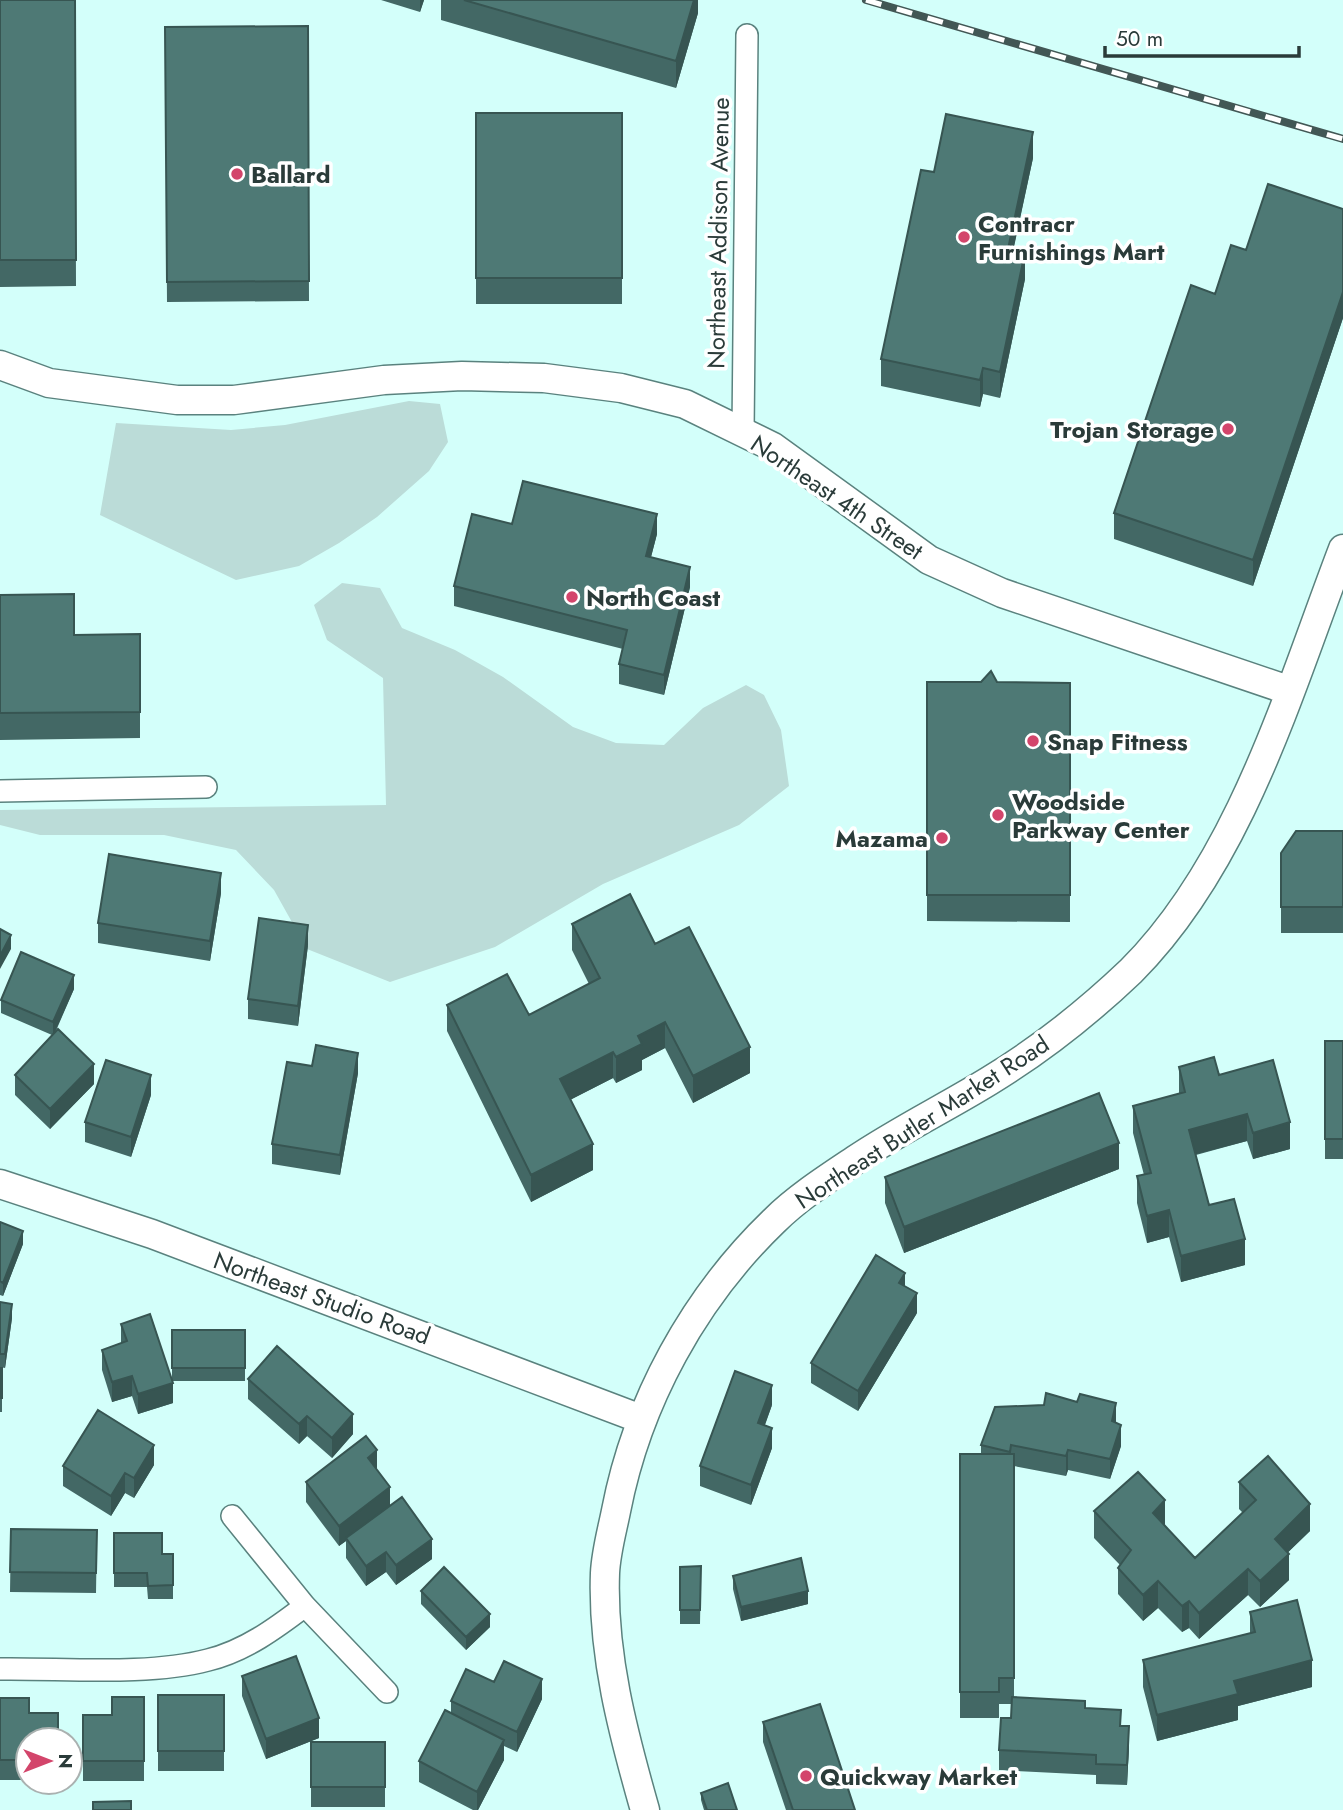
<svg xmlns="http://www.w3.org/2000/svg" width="1343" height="1810" viewBox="0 0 1343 1810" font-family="Jost,sans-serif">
	<rect width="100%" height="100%" fill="#d3fffa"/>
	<path fill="#bbdcd8" d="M409 401 440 404 448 442 429 471 377 517 339 543 299 566 236 580 100 515 116 423 231 430 285 425Z
		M342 583 380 588 402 628 455 650 503 677 573 727 616 743 664 745 703 708 746 685 764 695 781 730 789 786 739 825 603 884 495 947 390 982 307 949 274 890 236 850 164 835H40L0 825V810L386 805 383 678 327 640 314 605Z"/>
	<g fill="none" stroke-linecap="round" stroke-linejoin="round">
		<defs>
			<path id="street" d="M743 433 747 35
				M0 791 206 787
				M232 1516 305 1606 387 1692
				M0 1669C64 1668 147 1676 208 1660 245 1651 276 1628 305 1606"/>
			<path id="secondary" d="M0 365 49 383 177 400H234L384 380 462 376 544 378 621 388 685 404 773 447 929 560 1002 593 1288 690
				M0 1184 152 1234 641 1419
				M645 1810C623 1733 602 1654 605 1573 606 1552 612 1531 616 1511 637 1402 694 1298 774 1221 797 1198 828 1178 855 1160 898 1131 945 1108 989 1081 1040 1050 1088 1012 1131 971 1241 861 1289 690 1343 549"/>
		</defs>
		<use href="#street" stroke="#5a827e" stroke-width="24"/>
		<use href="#secondary" stroke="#5a827e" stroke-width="31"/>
		<use href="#street" stroke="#fff" stroke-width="21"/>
		<use href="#secondary" stroke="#fff" stroke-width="28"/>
		<defs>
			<path id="rail" d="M866 0 1343 139"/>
		</defs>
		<use href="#rail" stroke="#425755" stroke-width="8"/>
		<use href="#rail" stroke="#fff" stroke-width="5" stroke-dasharray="16" stroke-linecap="butt"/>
	</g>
	<path fill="#436865" d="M0 0H75L76 286 0 287Z
		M381 0H424L420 12Z
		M441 0H698V13L676 88 441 20Z
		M308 26 309 301 167 302 165 27Z
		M476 113H622V304H476Z
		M1033 158 1013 250 1025 279 1000 398 983 394 980 407 881 386V359L934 172Z
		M1343 209V318L1253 586 1114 539V513L1215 294Z
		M512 524 657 534 651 557 690 587 664 695 619 684V664L623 649 454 606V586Z
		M0 595 140 712V738L0 740Z
		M927 682 1070 683V922L927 921Z
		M1343 831V933H1281V853Z
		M221 893 210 961 98 943V923Z
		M572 924 655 944 750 1073 693 1103 665 1048 642 1060V1070L616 1083 613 1078 570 1100 593 1170 531 1202 447 1031V1005L529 1015 589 984 572 950Z
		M308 945 298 1026 248 1019V999Z
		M74 989 55 1033 94 1084 50 1129 15 1095V1075L52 1035 1 1013V1000Z
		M1325 1041H1343V1159H1325Z
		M312 1066 358 1073 340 1175 272 1164V1144Z
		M1179 1067 1219 1075 1290 1149 1253 1159 1247 1141 1196 1155 1209 1205 1245 1265 1181 1282 1169 1237 1147 1243 1137 1203V1176L1144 1175 1133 1133V1106L1179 1094Z
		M151 1095 131 1157 85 1142V1122Z
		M1119 1169 904 1253 885 1203V1177Z
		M0 1222 23 1244 3 1296 0 1295Z
		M0 1302 12 1318 5 1368 0 1367Z
		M917 1313 858 1411 811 1383V1363Z
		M121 1324 173 1403 138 1414 132 1396 112 1402 102 1370V1350L121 1343Z
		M172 1330H245V1381H172Z
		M0 1368H2V1412H0Z
		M248 1379 353 1434 332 1458 307 1436 299 1444 248 1399Z
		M772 1405 765 1425 772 1448 751 1505 700 1486V1466Z
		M1116 1423 1121 1446 1110 1479 1068 1470 1066 1476 1014 1466V1698L1085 1708 1121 1726 1129 1746 1127 1785 1096 1784V1775L999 1770V1750L1011 1718 1012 1704H999V1718H960V1454H981V1445Z
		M154 1465 134 1498 125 1493 111 1516 63 1486V1466Z
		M377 1470 390 1506 432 1559 396 1585 386 1572 366 1586 346 1558V1541L339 1546 306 1502V1482Z
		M1239 1482 1310 1531 1287 1553 1289 1580 1260 1607 1248 1595 1199 1639 1189 1628 1182 1632 1158 1608 1143 1621 1118 1594V1568L1120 1565 1094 1538V1511L1195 1558 1243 1513 1239 1509Z
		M11 1529 97 1530 96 1593 10 1592Z
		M114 1533 162 1554H173V1599H148L147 1587H114Z
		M701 1566 700 1624H680V1567Z
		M733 1576 808 1604 741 1621 733 1589Z
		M421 1591 490 1627 466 1650 421 1604Z
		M1250 1612 1312 1687 1238 1706V1720L1157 1741 1143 1687V1660L1250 1633Z
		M242 1676 319 1738 266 1759 242 1696Z
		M494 1682 542 1699 517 1752 504 1746V1760L478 1810H473L419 1782V1761L451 1713V1701Z
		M158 1695H224V1771H158Z
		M144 1697V1781H83V1715H112Z
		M0 1698 29 1713 28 1780H0Z
		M763 1722 855 1810H786L763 1742Z
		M311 1742H385V1807H311Z
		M701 1793 737 1810H704L701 1800Z"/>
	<path fill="#375552" d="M420 0H424L420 12Z
		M694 0H698V13L676 88V61Z
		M1033 132V158L1008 275V249Z
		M1025 252V279L1000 398V372Z
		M1343 292V318L1253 586V560Z
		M983 368V394L980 407V380Z
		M657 514V534L646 576V556Z
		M690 567V587L664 695V675Z
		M221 873V893L210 961V941Z
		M308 925V945L298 1026V1006Z
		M11 935V949L0 969V956Z
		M74 975V989L53 1036V1022Z
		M665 1022V1048L642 1060V1070L616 1083V1057L638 1036Z
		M750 1047V1073L693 1103V1076Z
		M613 1052V1078L560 1105V1079Z
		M358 1053V1073L340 1175V1155Z
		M94 1064V1084L50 1129V1109Z
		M151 1075V1095L131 1157V1137Z
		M1247 1114V1141L1189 1156V1130Z
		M1290 1122V1149L1253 1159V1133Z
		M1119 1143V1169L904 1253V1227Z
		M593 1144V1170L531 1202V1175Z
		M1169 1210V1237L1147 1243V1216Z
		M23 1231V1244L3 1296V1283Z
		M1245 1239V1265L1181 1282V1256Z
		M905 1273V1293L899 1283Z
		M917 1293V1313L858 1411V1391Z
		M12 1304V1318L5 1368V1354Z
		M132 1376V1396L112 1402V1382Z
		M173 1383V1403L138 1414V1394Z
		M772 1385V1405L758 1443V1423Z
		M1116 1403V1423L1112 1421Z
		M353 1414V1434L332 1458V1438Z
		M307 1416V1436L299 1444V1424Z
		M1121 1425V1446L1110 1479V1459Z
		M772 1428V1448L751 1505V1485Z
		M154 1445V1465L134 1498V1478Z
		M377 1450V1470L368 1458Z
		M1068 1450V1470L1066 1476V1456Z
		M125 1473V1493L111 1516V1496Z
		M390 1487V1507L346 1538V1541L339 1546V1526Z
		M1165 1500V1526L1153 1513Z
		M1310 1504V1531L1275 1565V1539Z
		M432 1539V1559L396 1585V1565Z
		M386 1552V1572L366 1586V1566Z
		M1289 1554V1580L1260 1607V1581Z
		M1248 1569V1595L1199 1639V1613Z
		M1158 1581V1608L1143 1621V1595Z
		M808 1591V1604L741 1621V1607Z
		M1189 1601V1628L1182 1632V1606Z
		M490 1614V1627L466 1650V1637Z
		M1312 1660V1687L1238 1706V1720L1157 1741V1715L1234 1681Z
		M542 1679V1699L517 1752V1732Z
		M319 1718V1738L266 1759V1739Z
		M1129 1726V1746L1127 1785V1765Z
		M504 1740V1760L478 1810H477V1792Z"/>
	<path fill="#4e7975" stroke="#375552" stroke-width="2" d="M0 0H75L76 260H0Z
		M464 0H694L676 61Z
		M308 26 309 281 167 282 165 27Z
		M476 113H622V278H476Z
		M946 114 1033 132 1008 249 1025 252 1000 372 983 368 980 380 881 359 921 170 934 172Z
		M1268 184 1343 209V292L1253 560 1114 513 1191 285 1215 294 1231 245 1246 250Z
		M523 481 657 514 646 556 690 567 664 675 619 664 627 630 454 586 472 514 512 524Z
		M74 594V635L140 634V712L0 713V595Z
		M991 671 997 682 1070 683V895H927V682H981Z
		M1296 831H1343V907H1281V853Z
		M109 854 221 873 210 941 98 923Z
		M630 894 655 944 689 927 750 1047 693 1076 665 1022 638 1036 642 1044 616 1057 613 1052 560 1079 593 1144 531 1175 447 1005 507 974 529 1015 600 978 572 924Z
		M259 918 308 925 298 1006 248 999Z
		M0 929 11 935 0 956Z
		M21 952 74 975 53 1022 1 1000Z
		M58 1029 94 1064 50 1109 15 1075Z
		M1325 1041H1343V1139H1325Z
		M316 1045 358 1053 340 1155 272 1144 287 1062 312 1066Z
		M1214 1057 1219 1075 1273 1060 1290 1122 1253 1133 1247 1114 1189 1130 1209 1205 1234 1199 1245 1239 1181 1256 1169 1210 1147 1216 1137 1176 1151 1173 1133 1106 1185 1092 1179 1067Z
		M106 1060 151 1075 131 1137 85 1122Z
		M1099 1093 1119 1143 904 1227 885 1177Z
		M0 1222 23 1231 3 1283 0 1281Z
		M876 1255 905 1273 899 1283 917 1293 858 1391 811 1363Z
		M0 1302 12 1304 5 1354H0Z
		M150 1314 173 1383 138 1394 132 1376 112 1382 102 1350 127 1341 121 1324Z
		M172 1330H245V1368H172Z
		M277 1346 353 1414 332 1438 307 1416 299 1424 248 1379Z
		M0 1368H2V1398H0Z
		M735 1371 772 1385 758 1423 772 1428 751 1485 700 1466Z
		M1046 1393 1077 1402 1080 1394 1116 1403 1112 1421 1121 1425 1110 1459 1068 1450 1066 1456 1011 1445 1010 1452 981 1445 995 1407 1044 1405Z
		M98 1410 154 1445 134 1478 125 1473 111 1496 63 1466Z
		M366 1436 377 1450 368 1458 390 1487 339 1526 306 1482Z
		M960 1454H1014V1678H999V1692H960Z
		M1268 1456 1310 1504 1275 1539 1289 1554 1260 1581 1248 1569 1199 1613 1189 1601 1182 1606 1158 1581 1143 1595 1118 1568 1131 1550 1094 1511 1138 1472 1165 1500 1153 1513 1195 1558 1256 1500 1239 1482Z
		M402 1497 432 1539 396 1565 386 1552 366 1566 346 1538Z
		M11 1529 97 1530 96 1573 10 1572Z
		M114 1533H162V1554H173V1585L148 1586 147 1573H114Z
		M801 1558 808 1591 741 1607 733 1576Z
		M701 1566 700 1610H680V1567Z
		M444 1567 490 1614 466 1637 421 1591Z
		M1297 1600 1312 1660 1234 1681 1238 1694 1157 1715 1143 1660 1255 1632 1250 1612Z
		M296 1656 319 1718 266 1739 242 1676Z
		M504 1661 542 1679 517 1732 451 1701 466 1669 494 1682Z
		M158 1695H224V1751H158Z
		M112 1697H144V1761H83V1715H112Z
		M1012 1697 1085 1701V1708L1121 1710 1120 1726H1129L1127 1765 1096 1764V1755L999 1750 1001 1718H1011Z
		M0 1698H29V1713H58V1740H28V1760H0Z
		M820 1704 855 1810H793L763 1722Z
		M445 1710 504 1740 477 1792 419 1761Z
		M311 1742H385V1787H311Z
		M728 1783 737 1810H707L701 1793Z
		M131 1801V1810H93V1802Z"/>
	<g fill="#d3456b" stroke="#fff" stroke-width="2.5">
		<circle cx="237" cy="174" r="7"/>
		<circle cx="964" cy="237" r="7"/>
		<circle cx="1228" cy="429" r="7"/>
		<circle cx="572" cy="597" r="7"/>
		<circle cx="1033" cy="741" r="7"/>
		<circle cx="998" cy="815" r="7"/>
		<circle cx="942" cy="838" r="7"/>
		<circle cx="806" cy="1776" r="7"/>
	</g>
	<g text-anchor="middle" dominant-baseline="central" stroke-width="7" stroke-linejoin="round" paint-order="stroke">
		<g font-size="24" font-weight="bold" fill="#2a3b39" stroke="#fff" text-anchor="start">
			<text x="251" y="174">Ballard</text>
			<text x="978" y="223">Contracr<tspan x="978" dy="28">Furnishings Mart</tspan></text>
			<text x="1214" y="429" text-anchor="end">Trojan Storage</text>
			<text x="586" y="597">North Coast</text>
			<text x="1047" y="741">Snap Fitness</text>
			<text x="1012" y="801">Woodside<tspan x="1012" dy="28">Parkway Center</tspan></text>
			<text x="928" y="838" text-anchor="end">Mazama</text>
			<text x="820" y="1776">Quickway Market</text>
		</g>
		<g font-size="24" fill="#2a3b39" stroke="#fff">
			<text transform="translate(718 233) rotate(-89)">Northeast Addison Avenue</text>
			<text transform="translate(837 497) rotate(34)">Northeast 4th Street</text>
			<text transform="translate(922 1122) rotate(-33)">Northeast Butler Market Road</text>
			<text transform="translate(322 1298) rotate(20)">Northeast Studio Road</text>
		</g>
	</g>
	<g transform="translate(49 1761) rotate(90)"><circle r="33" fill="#ffffff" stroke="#aab1b0" stroke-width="2"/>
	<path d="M0-5L12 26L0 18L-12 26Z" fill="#d3456b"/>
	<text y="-10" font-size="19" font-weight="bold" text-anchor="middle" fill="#2a3b39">N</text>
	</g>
	<path d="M1105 46v10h194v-10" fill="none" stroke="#2a3b39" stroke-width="3.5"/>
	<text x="1116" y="46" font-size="21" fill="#2a3b39" stroke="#ffffff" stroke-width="5" paint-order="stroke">50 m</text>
</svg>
